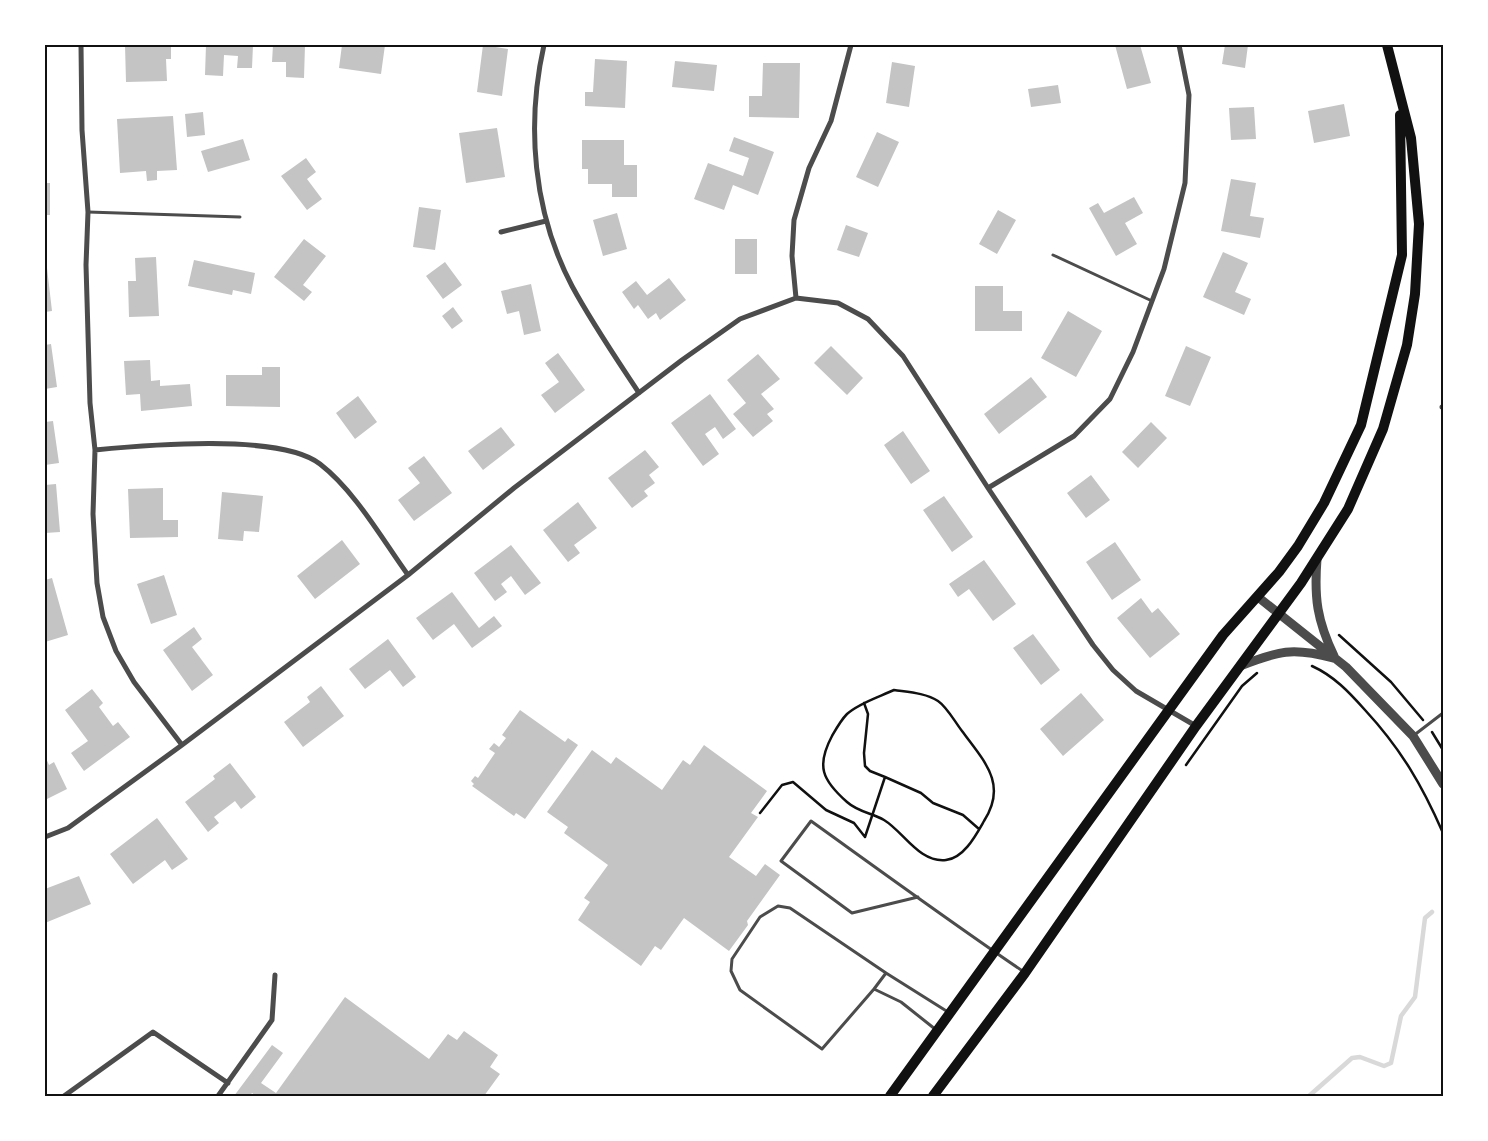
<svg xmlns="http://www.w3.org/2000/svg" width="1488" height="1141" viewBox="0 0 1488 1141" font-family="'PT Sans',sans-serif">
	<rect width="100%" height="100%" fill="#fff"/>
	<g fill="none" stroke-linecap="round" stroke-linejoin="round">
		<path stroke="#d9d9d9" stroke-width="4.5" d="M1309 1096 1352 1058 1360 1057 1384 1066 1391 1063 1401 1016 1415 997 1425 918 1432 912"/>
	</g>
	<path fill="#c4c4c4" d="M125 45H171V59H166L167 81 126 82Z
		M206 45H253L252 68H237L238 56 224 55 223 76 205 75Z
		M273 45H305L304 78 286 77V62H272Z
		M342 45H385L381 74 339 68Z
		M483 45 508 49 502 96 477 92Z
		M1115 45H1140L1151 83 1127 89Z
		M1225 45H1248L1245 68 1222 64Z
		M595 59 627 61 625 108 585 106V92H593Z
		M675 61 717 65 714 91 672 87Z
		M892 62 915 66 909 107 886 103Z
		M763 63H800L799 118 749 117V96H762Z
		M1058 85 1061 103 1031 107 1028 89Z
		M1344 104 1350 136 1314 143 1308 111Z
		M1254 107 1256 139 1231 140 1229 108Z
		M203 112 205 135 187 137 185 114Z
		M173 116 177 170 157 171V180L147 181 146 171 120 173 117 119Z
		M497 128 505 177 466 183 459 133Z
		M877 132 899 142 878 187 856 177Z
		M734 137 774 152 758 195 733 185 724 210 694 199 708 163 743 176 749 158 729 151Z
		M243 139 250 160 208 172 201 151Z
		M582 140H624V165H637V197H612V184H588V169H582Z
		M306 158 316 172 307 179 322 199 307 210 281 176Z
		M1231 179 1256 183 1250 216 1264 218 1260 238 1221 231Z
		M45 183H50V215H45Z
		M1134 197 1143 213 1125 223 1137 244 1116 256 1089 208 1098 203 1104 213Z
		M419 207 441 210 435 250 413 247Z
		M998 210 1016 220 997 254 979 244Z
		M617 213 627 249 603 256 593 220Z
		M846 225 868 233 859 257 837 250Z
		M304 239 326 256 303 285 312 292 304 301 274 277Z
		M735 239H757V274H735Z
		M1223 252 1248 263 1235 292 1251 299 1244 315 1203 297Z
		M156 257 159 316 129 317 128 281H136L135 258Z
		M194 260 255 273 251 294 233 290 232 295 188 286Z
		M445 262 462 285 443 299 426 276Z
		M45 268H47L52 311 45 312Z
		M669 278 686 300 660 320 656 313 648 319 638 305 634 309 622 292 636 281 647 295Z
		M531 284 541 331 524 335 519 311 507 314 501 291Z
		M975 286H1003V311H1022V331H975Z
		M453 307 463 321 452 329 442 316Z
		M1068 311 1102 331 1076 377 1041 358Z
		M51 344 57 387 45 389V345Z
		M831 346 863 378 847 395 814 363Z
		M1186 346 1211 357 1190 406 1165 396Z
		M558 353 585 390 555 413 541 395 559 382 545 363Z
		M758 354 780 379 761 394 774 409 767 414 773 421 753 437 733 414 746 403 727 380Z
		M150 360 151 381 160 380V386L190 384 192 406 141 411 140 394 126 395 124 361Z
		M262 367H280V407L226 406V375H262Z
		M1031 377 1047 397 999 434 984 414Z
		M710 394 736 429 723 439 715 427 705 434 719 454 703 466 671 423Z
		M358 396 377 422 355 439 336 413Z
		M53 421 59 463 45 465V422Z
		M1151 422 1167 438 1138 468 1122 452Z
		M501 427 515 445 483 470 468 451Z
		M903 431 930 471 911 484 884 445Z
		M645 450 659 467 649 475 655 483 644 491 648 496 632 508 608 478Z
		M424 456 452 493 414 521 398 500 420 483 408 468Z
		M1091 475 1110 500 1086 518 1067 493Z
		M56 484 60 532 45 533V485Z
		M163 488V520H178V537L130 538 128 489Z
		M222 492 263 496 259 532 244 531 243 541 218 539Z
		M944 496 973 537 952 552 923 510Z
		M578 502 597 528 574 545 580 553 568 562 543 530Z
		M342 540 360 564 315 599 297 576Z
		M1115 542 1141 580 1112 600 1086 562Z
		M511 545 541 583 525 595 511 576 501 584 507 592 495 601 474 573Z
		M984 560 1016 604 993 621 969 589 958 597 949 584Z
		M164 575 177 615 151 624 137 584Z
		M52 578 68 635 45 642V580Z
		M452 592 479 628 494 616 502 626 472 648 454 624 433 640 416 618Z
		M1141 598 1152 613 1158 608 1180 634 1150 658 1117 618Z
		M194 627 202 639 192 647 213 675 192 691 163 650Z
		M1033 634 1060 670 1041 685 1013 648Z
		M388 639 416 677 403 687 390 670 365 689 349 669Z
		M321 686 344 716 303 747 284 722 310 702 307 697Z
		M92 689 103 703 99 707 113 726 118 722 130 737 84 771 71 753 88 741 65 710Z
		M1081 693 1104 720 1063 756 1040 729Z
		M520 710 565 742 568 738 578 745 525 819 516 813 514 816 472 786 474 784 471 781 475 776 478 778 495 753 489 749 494 743 499 747 506 738 502 735Z
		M704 745 767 791 751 813 758 817 729 857 756 876 765 864 780 875 747 921 748 925 729 951 684 918 661 950 655 946 641 966 578 920 590 902 584 898 608 865 564 833 568 827 547 812 592 750 611 764 616 757 662 790 683 760 690 765Z
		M45 756 49 765 54 762 67 789 45 800Z
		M230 763 256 797 241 809 235 801 214 817 219 823 208 832 185 802 215 779 213 776Z
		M157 818 188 859 172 870 165 860 133 884 110 854Z
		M79 876 91 904 45 923V889Z
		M345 997 429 1059 448 1034 457 1040 464 1031 498 1055 490 1067 500 1074 484 1096H256L252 1093 250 1096H234L272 1045 283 1053 261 1083 276 1093Z"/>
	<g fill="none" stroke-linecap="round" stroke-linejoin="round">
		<path stroke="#111" stroke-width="2.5" d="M1339 635 1391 682 1423 720
			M1312 666C1334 676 1349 692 1365 710 1401 749 1422 785 1443 833
			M894 690C907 692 926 693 938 701 947 707 955 722 962 731 984 761 1008 784 984 821 976 835 964 858 946 860 919 863 904 832 884 820 872 813 858 812 847 802 822 780 816 766 832 736 836 729 841 720 847 714 859 703 879 697 894 690Z
			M1432 732 1443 750
			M1186 765 1242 686 1257 673
			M885 777 921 793 933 803 963 815 979 829
			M760 813 782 785 793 782 826 810 854 823 865 837 885 777 870 771 865 766 864 753 868 714 864 703"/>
		<path stroke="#4c4c4c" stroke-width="3" d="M88 212 240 217
			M1053 255 1152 301
			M1413 736 1443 713
			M918 897 852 913 781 861 811 821C882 872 952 923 1024 972
			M874 989 886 973
			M935 1029 901 1002 874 989 822 1049 740 990 731 971 732 959 760 917 778 906 790 908 886 973 948 1012"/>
		<path stroke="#4c4c4c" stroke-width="5" d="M81 45 82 130 88 212 86 265 90 403 95 450 93 514 97 583 103 617 116 651 134 682 182 745
			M544 45C526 125 533 212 572 286 592 323 616 358 639 393
			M501 232 546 221
			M796 298 792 256 794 220 809 168 831 121 851 45
			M1442 407H1443
			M95 450C147 445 280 433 320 464 355 491 382 539 408 575
			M988 488 1074 436 1110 399 1133 352 1164 269 1185 183 1189 95 1179 45
			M45 837 68 828 182 745 408 575 514 488 682 360 740 319 796 298 838 303 868 319 903 356 988 488 1093 645 1113 670 1136 691 1196 726
			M64 1096 153 1032 228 1083
			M218 1096 272 1020 275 975"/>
		<path stroke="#4c4c4c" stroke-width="9" d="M1317 559C1314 598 1317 620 1334 656
			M1258 597 1346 667 1413 736 1443 784
			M1240 666C1278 651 1293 647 1333 658"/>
		<path stroke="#111" stroke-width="10" d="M890 1096 1223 635 1279 572 1298 546 1324 503 1361 425 1402 255 1400 115
			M933 1096 1025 973 1196 726 1301 583 1348 509 1383 429 1407 345 1415 294 1419 224 1411 138 1387 45"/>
	</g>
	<rect width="1488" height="1141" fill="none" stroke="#ffffff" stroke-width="92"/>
	<rect x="46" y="46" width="1396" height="1049" fill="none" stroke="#111" stroke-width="2"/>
</svg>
